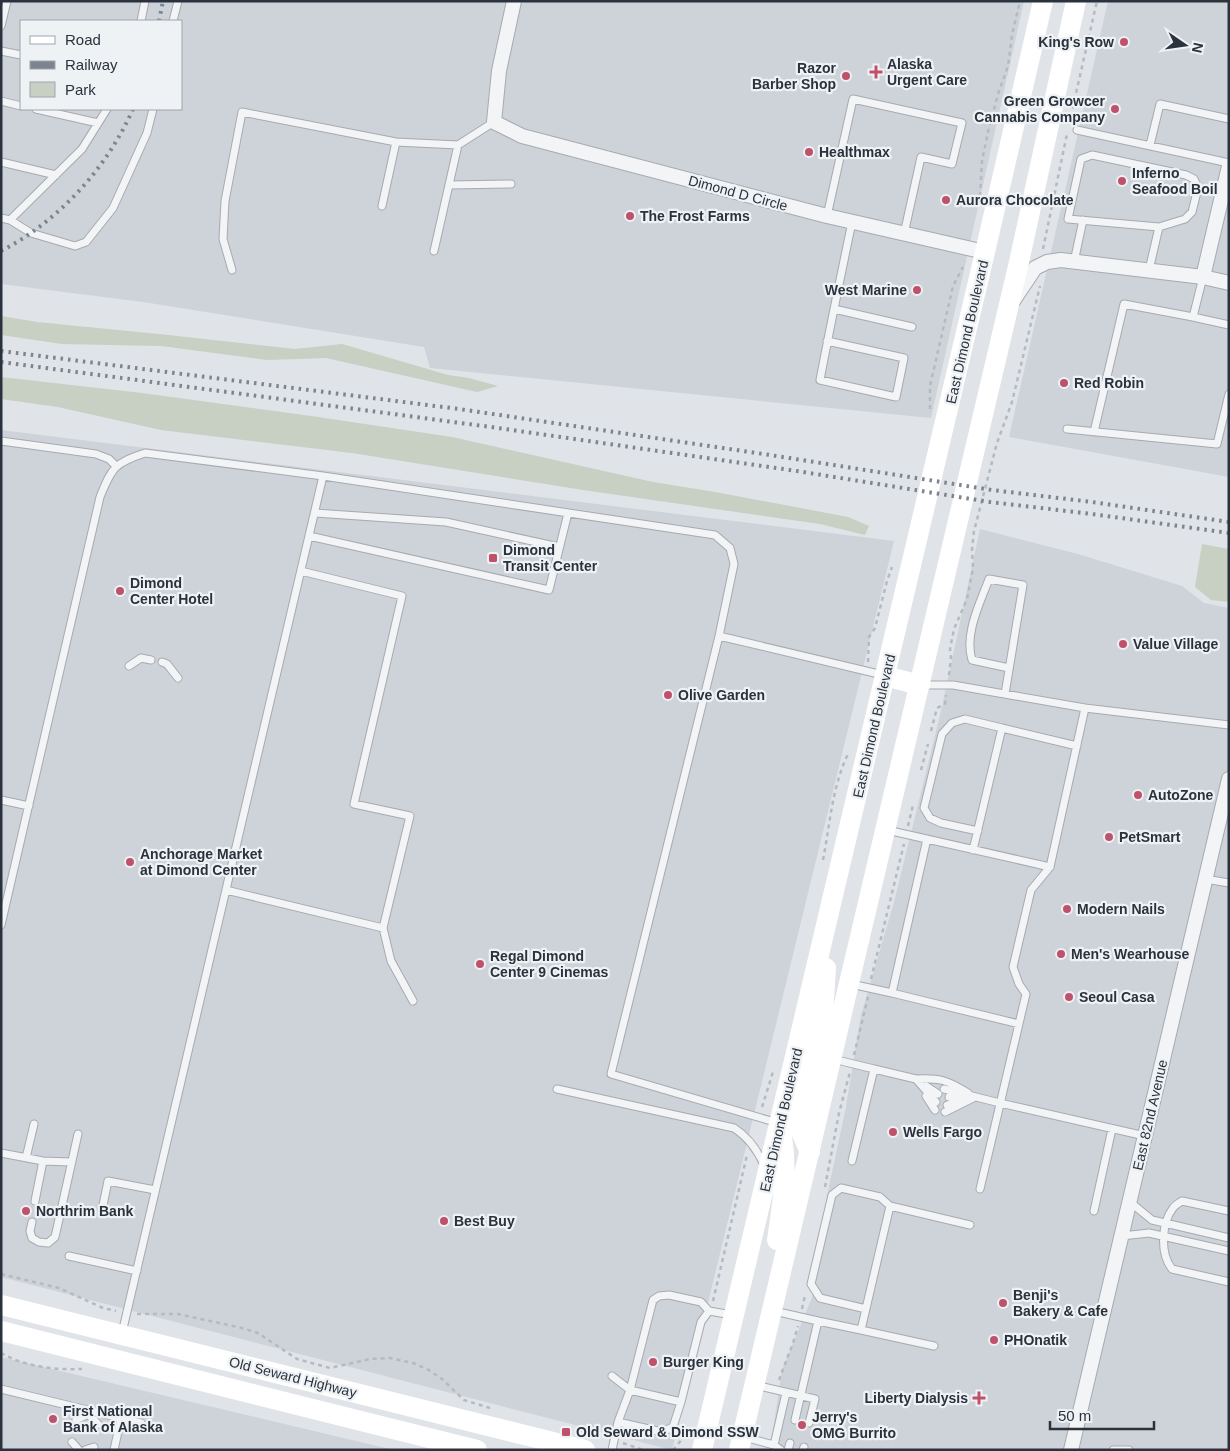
<svg xmlns="http://www.w3.org/2000/svg" width="1230" height="1451" viewBox="0 0 1230 1451" font-family="Arial,sans-serif">
	<rect width="100%" height="100%" fill="#e0e3e7"/>
	<path fill="#ced3d9" fill-rule="evenodd" d="M1 1H1024L931 418 430 368 424 347 143 302 1 284ZM21 21H181V109H21Z
		M1108 1H1229V477L1009 437Z
		M1 430 894 541 672 1450 1 1277Z
		M980 529 1078 554 1182 586 1204 603 1229 608V1450H770L782 1370 813 1295 827 1196 846 1107 861 1015 894 902 941 711Z
		M1 1357 394 1450H1Z"/>
	<path fill="#c7d0c2" d="M1 316 37 322 168 335 295 349 342 344 448 375 469 378 498 386 477 392 326 358 267 360 161 346 62 344 1 335Z
		M1 377 142 393 318 417 452 437 653 482 715 492 848 517 869 526 865 535 820 524 583 490 352 453 161 430 58 407 1 399Z
		M1202 544 1229 549V602L1211 600 1195 587Z"/>
	<g fill="none" stroke-linecap="round" stroke-linejoin="round">
		<defs>
			<path id="service" d="M141 21 145 1
				M173 21 178 1
				M1 26 7 1
				M1 51 21 55
				M1 101 21 106
				M36 109 98 123
				M1077 130 1229 163
				M1150 145 1160 104 1229 119
				M1092 155 1186 175 1194 179 1198 188 1192 212 1185 219 1159 227 1068 219 1081 159Z
				M1 162 56 175
				M449 185 511 184
				M382 206 396 142
				M827 216 853 99 962 123 952 164 921 157 904 234
				M1 218 10 220 82 149 107 109
				M10 220 31 233 75 246 86 242 113 208 147 133 153 109
				M434 251 458 145
				M1074 262 1083 220
				M232 270 223 239 225 201 242 112 396 142 458 145 494 122
				M1149 270 1159 227
				M1203 277 1193 317 1229 325
				M834 309 912 327
				M827 341 904 358 896 397 820 380C830 327 841 275 852 222
				M1067 429 1217 444 1229 394
				M1094 432 1124 304 1193 317
				M1 441 96 454 109 459 116 466
				M315 513 446 522 559 547
				M309 536 549 590 568 513
				M719 636 883 675
				M162 662 167 664 178 678
				M129 666 141 658 151 660
				M922 685H953L1085 708 1229 725
				M1005 694 1023 585 989 579C980 603 964 634 972 660L1009 668
				M1 800 29 806
				M887 830 1050 867 1085 708
				M978 831 941 823 930 818 924 808 942 734 952 723 965 719 1002 728
				M973 850 1002 728 1077 746
				M1205 879 1229 883
				M226 890 383 928 410 816 354 804 402 596 301 571
				M1 925 100 497C112 467 115 463 145 453L323 476 715 535 730 548 734 564 719 636 611 1074 778 1123
				M383 928 391 961 413 1001
				M851 984 892 993 927 839
				M892 993 1019 1024
				M833 1059 874 1069 852 1161
				M874 1069 916 1079 936 1102
				M916 1079C941 1078 947 1080 968 1093
				M926 1086 938 1094
				M557 1089 734 1128C748 1137 757 1149 764 1165
				M944 1089 1000 1103 1145 1136
				M926 1096 935 1110
				M949 1097H965
				M947 1105 960 1101
				M945 1112 975 1097
				M1 1153 43 1161 71 1162
				M26 1158 34 1124
				M980 1189 1026 994 1019 984 1013 967 1031 890 1050 867
				M35 1201 43 1161
				M1130 1202 1152 1220 1229 1238
				M102 1210 108 1181 155 1190
				M1094 1211 1112 1129
				M1229 1211 1182 1201C1179 1203 1175 1205 1173 1208 1161 1224 1160 1254 1172 1269L1229 1282
				M32 1222 30 1231 32 1238 39 1242 48 1243 55 1237 78 1134
				M1122 1236 1149 1233 1229 1251
				M69 1256 137 1271
				M866 1309 820 1298 811 1284 832 1195 841 1188 880 1197 890 1206
				M774 1311 818 1321 795 1420
				M818 1321 861 1330 890 1206 970 1225
				M861 1330 934 1346
				M122 1333 323 476
				M612 1376 630 1390 618 1422 612 1450
				M755 1385 815 1399 809 1423
				M1 1389 141 1423
				M681 1402 701 1322 709 1311 732 1315
				M76 1420 88 1414 98 1424
				M618 1422 662 1432 673 1427 681 1402 630 1390 653 1300 659 1296 669 1295 701 1302 709 1311
				M744 1437 774 1445 781 1450
				M72 1442 79 1450
				M774 1445 786 1393
				M85 1450 94 1447
				M114 1450 121 1418
				M788 1450 790 1443
				M803 1450 804 1447
				M1113 1450H1129"/>
			<path id="minor" d="M514 1 499 71 494 122 522 136 827 216 985 252
				M1203 277 1229 166
				M1013 301 1035 268 1047 262 1061 260 1203 277 1229 283
				M1071 1450 1229 779"/>
		</defs>
		<use href="#service" stroke="#a6aab1" stroke-width="9"/>
		<use href="#minor" stroke="#a6aab1" stroke-width="16"/>
		<path stroke="#b6babe" stroke-width="2.5" stroke-dasharray="4 4" stroke-linecap="butt" d="M1069 124 1097 1
			M980 196 982 161 988 132 998 94 1008 66 1012 35 1020 1
			M1043 249 1067 134
			M930 409V386L953 286 963 267
			M868 662 869 637 875 628 887 581 892 567
			M949 675 951 657 950 649 954 629 967 599 973 568 972 549 974 531 997 443 1012 402 1040 286
			M931 731 937 708 945 704 946 695
			M921 770 928 744
			M908 826 913 805
			M823 860C830 824 832 787 848 754
			M871 979 904 844
			M854 1055 868 997
			M762 1107 773 1072
			M825 1187 839 1113 850 1072
			M1 1274 59 1288 103 1308 116 1311
			M713 1301 747 1155
			M802 1309 805 1295
			M137 1314H178L242 1328 258 1333 297 1359 330 1368 370 1359 390 1358 413 1363 429 1370 442 1379 464 1400 490 1408
			M1 1353C25 1367 56 1370 82 1369
			M779 1380 793 1343 798 1326
			M580 1430 605 1435
			M623 1443 643 1450
			M673 1450 683 1438 685 1426"/>
		<use href="#service" stroke="#f2f4f6" stroke-width="7"/>
		<use href="#minor" stroke="#f2f4f6" stroke-width="14"/>
		<path stroke="#fff" stroke-width="20" d="M885 676 920 685
			M810 1152 798 1125 801 1105 823 1016 826 968
			M777 1240C782 1206 788 1172 782 1137
			M1 1305 585 1450
			M1 1331 477 1450
			M702 1450 985 252 1043 1
			M739 1450 1019 262 1076 1"/>
		<path stroke="#7b848f" stroke-width="4" stroke-dasharray="2.5 5" stroke-linecap="butt" d="M159 21 163 1
			M1 251C59 221 107 168 133 109
			M1 351 459 409 770 455 992 490 1092 502 1229 522
			M1 362 491 427 797 471 990 502 1092 514 1229 533"/>
	</g>
	<g fill="#c0516a" stroke="#eff2f5" stroke-width="2">
		<circle cx="1124" cy="42" r="5"/>
		<path d="M873.5 64.5h5v5h5v5h-5v5h-5v-5h-5v-5h5z"/>
		<circle cx="846" cy="76" r="5"/>
		<circle cx="1115" cy="109" r="5"/>
		<circle cx="809" cy="152" r="5"/>
		<circle cx="1122" cy="181" r="5"/>
		<circle cx="946" cy="200" r="5"/>
		<circle cx="630" cy="216" r="5"/>
		<circle cx="917" cy="290" r="5"/>
		<circle cx="1064" cy="383" r="5"/>
		<rect x="488" y="553" width="10" height="10" rx="2.5"/>
		<circle cx="120" cy="591" r="5"/>
		<circle cx="1123" cy="644" r="5"/>
		<circle cx="668" cy="695" r="5"/>
		<circle cx="1138" cy="795" r="5"/>
		<circle cx="1109" cy="837" r="5"/>
		<circle cx="130" cy="862" r="5"/>
		<circle cx="1067" cy="909" r="5"/>
		<circle cx="1061" cy="954" r="5"/>
		<circle cx="480" cy="964" r="5"/>
		<circle cx="1069" cy="997" r="5"/>
		<circle cx="893" cy="1132" r="5"/>
		<circle cx="26" cy="1211" r="5"/>
		<circle cx="444" cy="1221" r="5"/>
		<circle cx="1003" cy="1303" r="5"/>
		<circle cx="994" cy="1340" r="5"/>
		<circle cx="653" cy="1362" r="5"/>
		<path d="M976.5 1390.5h5v5h5v5h-5v5h-5v-5h-5v-5h5z"/>
		<circle cx="53" cy="1419" r="5"/>
		<circle cx="802" cy="1425" r="5"/>
		<rect x="561" y="1427" width="10" height="10" rx="2.5"/>
	</g>
	<g text-anchor="middle" dominant-baseline="central" stroke-width="4.5" stroke-linejoin="round" paint-order="stroke">
		<g font-size="14" font-weight="bold" fill="#2a323d" stroke="#eff2f5" text-anchor="start">
			<text x="1114" y="42" text-anchor="end">King's Row</text>
			<text x="887" y="64">Alaska<tspan x="887" dy="16">Urgent Care</tspan></text>
			<text x="836" y="68" text-anchor="end">Razor<tspan x="836" dy="16">Barber Shop</tspan></text>
			<text x="1105" y="101" text-anchor="end">Green Growcer<tspan x="1105" dy="16">Cannabis Company</tspan></text>
			<text x="819" y="152">Healthmax</text>
			<text x="1132" y="173">Inferno<tspan x="1132" dy="16">Seafood Boil</tspan></text>
			<text x="956" y="200">Aurora Chocolate</text>
			<text x="640" y="216">The Frost Farms</text>
			<text x="907" y="290" text-anchor="end">West Marine</text>
			<text x="1074" y="383">Red Robin</text>
			<text x="503" y="550">Dimond<tspan x="503" dy="16">Transit Center</tspan></text>
			<text x="130" y="583">Dimond<tspan x="130" dy="16">Center Hotel</tspan></text>
			<text x="1133" y="644">Value Village</text>
			<text x="678" y="695">Olive Garden</text>
			<text x="1148" y="795">AutoZone</text>
			<text x="1119" y="837">PetSmart</text>
			<text x="140" y="854">Anchorage Market<tspan x="140" dy="16">at Dimond Center</tspan></text>
			<text x="1077" y="909">Modern Nails</text>
			<text x="1071" y="954">Men's Wearhouse</text>
			<text x="490" y="956">Regal Dimond<tspan x="490" dy="16">Center 9 Cinemas</tspan></text>
			<text x="1079" y="997">Seoul Casa</text>
			<text x="903" y="1132">Wells Fargo</text>
			<text x="36" y="1211">Northrim Bank</text>
			<text x="454" y="1221">Best Buy</text>
			<text x="1013" y="1295">Benji's<tspan x="1013" dy="16">Bakery &amp; Cafe</tspan></text>
			<text x="1004" y="1340">PHOnatik</text>
			<text x="663" y="1362">Burger King</text>
			<text x="968" y="1398" text-anchor="end">Liberty Dialysis</text>
			<text x="63" y="1411">First National<tspan x="63" dy="16">Bank of Alaska</tspan></text>
			<text x="812" y="1417">Jerry's<tspan x="812" dy="16">OMG Burrito</tspan></text>
			<text x="576" y="1432">Old Seward &amp; Dimond SSW</text>
		</g>
		<g font-size="14" fill="#2a323d" stroke="#eff2f5">
			<text transform="translate(738 193) rotate(15)">Dimond D Circle</text>
			<text transform="translate(967 332) rotate(-77)">East Dimond Boulevard</text>
			<text transform="translate(874 726) rotate(-77)">East Dimond Boulevard</text>
			<text transform="translate(1150 1115) rotate(-77)">East 82nd Avenue</text>
			<text transform="translate(781 1120) rotate(-77)">East Dimond Boulevard</text>
			<text transform="translate(293 1377) rotate(14)">Old Seward Highway</text>
		</g>
	</g>
	<rect width="1230" height="1451" fill="none" stroke="#2a323d" stroke-width="5"/>
	<rect x="20" y="20" width="162" height="90" fill="#eff2f5" stroke="#a0a5ab"/>
	<rect x="30" y="36" width="25" height="8" fill="#ffffff" stroke="#a0a5ab"/>
	<text x="65" y="45" font-size="15" fill="#2a323d">Road</text>
	<rect x="30" y="61" width="25" height="8" fill="#7b848f" stroke="#a0a5ab"/>
	<text x="65" y="70" font-size="15" fill="#2a323d">Railway</text>
	<rect x="30" y="82" width="25" height="15" fill="#c7d0c2" stroke="#a0a5ab"/>
	<text x="65" y="95" font-size="15" fill="#2a323d">Park</text>
	<g transform="translate(1185 45) rotate(103)" stroke="#eff2f5" stroke-width="4" paint-order="stroke">
	<path d="M0-4L9 19L0 12L-9 19Z" fill="#2a323d"/>
	<text y="-8" font-size="14" font-weight="bold" text-anchor="middle" fill="#2a323d">N</text>
	</g>
	<path d="M1050 1421v8h104v-8" fill="none" stroke="#2a323d" stroke-width="2.5"/>
	<text x="1058" y="1421" font-size="15" fill="#2a323d" stroke="#eff2f5" stroke-width="4" paint-order="stroke">50 m</text>
</svg>
